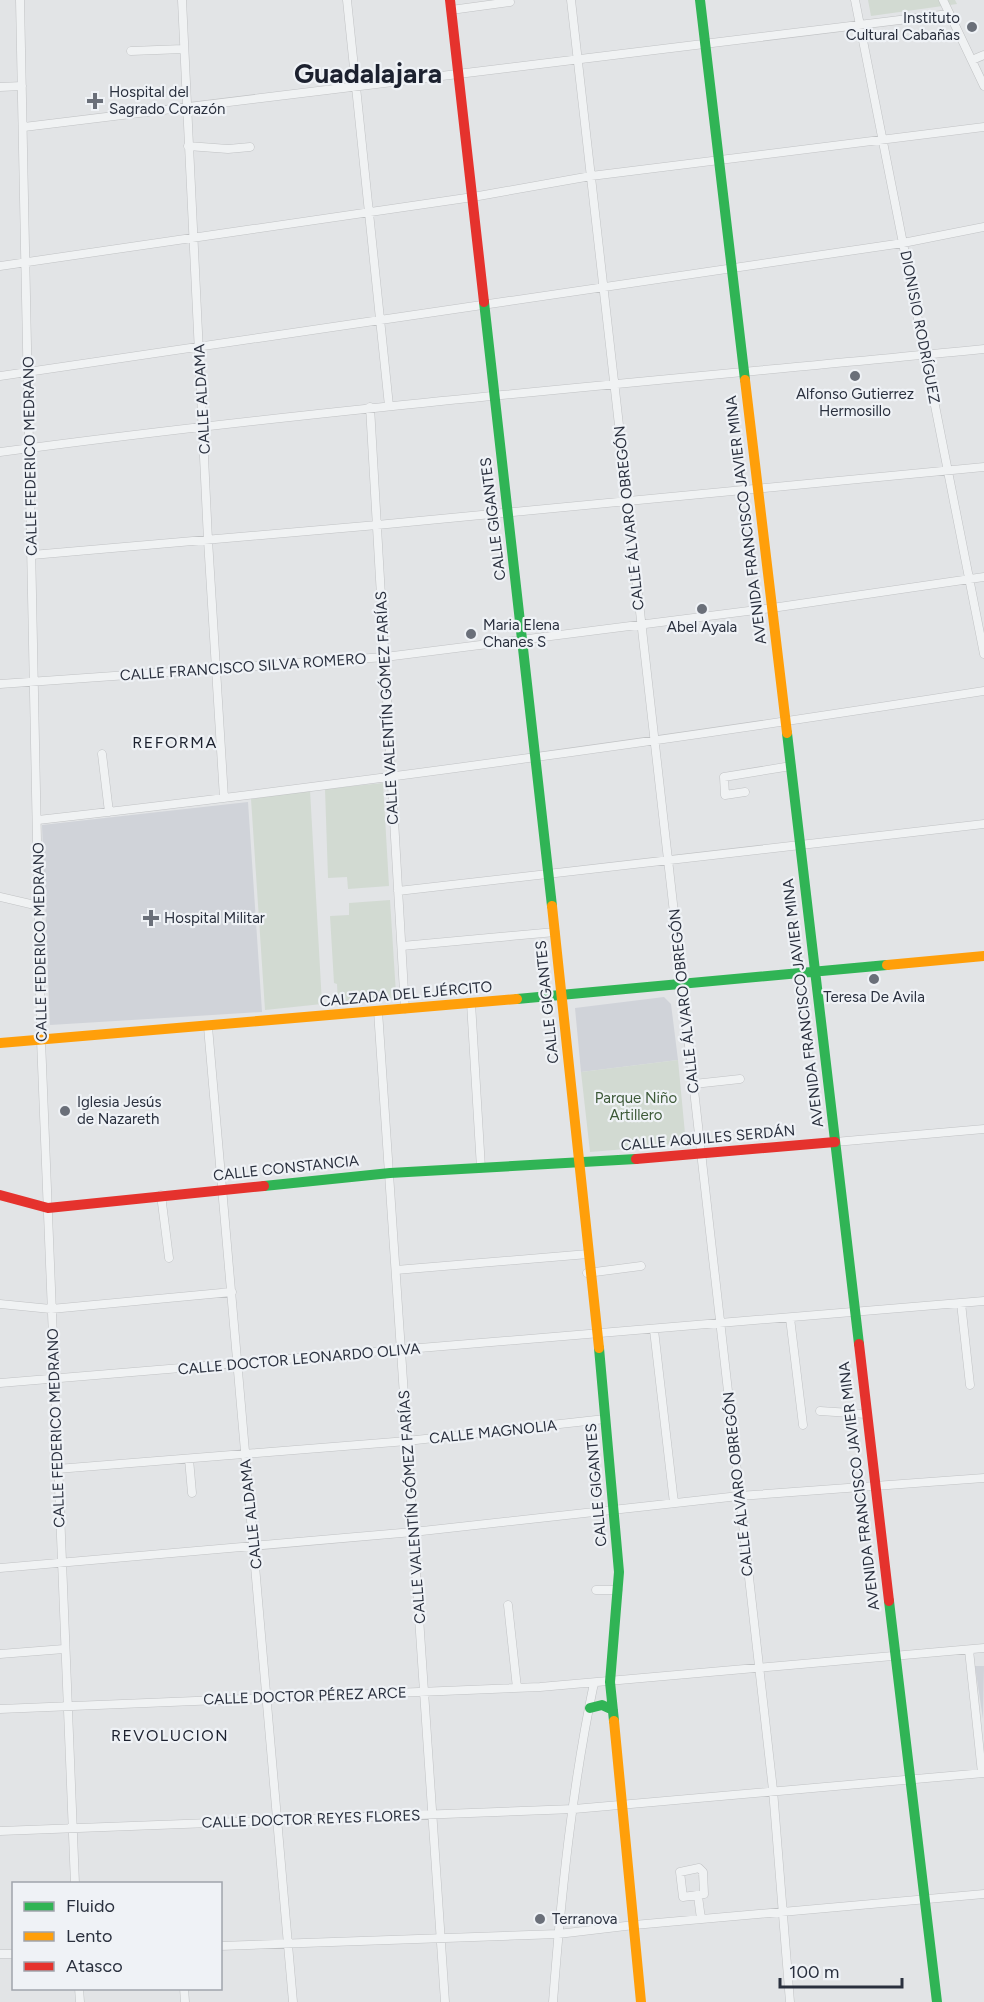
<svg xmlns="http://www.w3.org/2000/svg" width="984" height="2002" viewBox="0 0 984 2002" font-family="Figtree,sans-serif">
	<rect width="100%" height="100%" fill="#e2e4e6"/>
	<path fill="#d0d3d9" d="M248 802 262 1012 50 1025 42 825Z
		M664 997 671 1004 678 1060 581 1072 575 1008Z
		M975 1666H984L983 1719Z"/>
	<path fill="#d2dad2" d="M868 0H955L957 4 871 16Z
		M383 783 389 886 348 889 347 877 328 878 325 789Z
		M310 790 322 1004 265 1010 251 799Z
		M390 900 396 994 393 998 338 1003 337 984 334 983 330 916 349 915V903Z
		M678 1060 686 1144 590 1152 581 1072Z"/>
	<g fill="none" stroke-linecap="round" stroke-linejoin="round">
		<defs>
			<path id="street" d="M20 0 41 1040 75 1884
				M182 0 208 540 224 798
				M347 0 389 406
				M571 0 773 1790 790 2002
				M855 0 984 654
				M943 0 984 86
				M451 10 510 2
				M131 51 183 49
				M972 60 984 55
				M0 87 22 86
				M24 127 949 14
				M188 146 228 149 250 147
				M0 266 473 197 591 176 984 127
				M0 376 903 243 984 227
				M370 407 405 1009
				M0 452C327 408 656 381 984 349
				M32 555 377 525 984 467
				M0 684 385 657 772 608 984 577
				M102 754 109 812
				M745 792 725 795 724 777 791 766
				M38 820C354 784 670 740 984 691
				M398 891 984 824
				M0 897 39 906
				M402 946 555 932
				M471 1003 481 1168
				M378 1011 445 2002
				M208 1027 293 2002
				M694 1084 740 1079
				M835 1142 984 1129
				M161 1195 169 1258
				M396 1270 588 1254
				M587 1273 641 1266
				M961 1303 970 1385
				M0 1304 51 1309 232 1292
				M790 1318 803 1425
				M654 1330 674 1503
				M0 1383 984 1301
				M820 1411 866 1414
				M189 1459 192 1493
				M57 1469 407 1441 605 1419
				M0 1568 413 1532 739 1496 984 1478
				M596 1590H618
				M508 1605 517 1688
				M969 1650 982 1773
				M0 1654 64 1649
				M0 1709 540 1687 984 1648
				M0 1831 574 1809 984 1773
				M699 1868 703 1872 704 1894 683 1897 680 1872Z
				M698 1896 701 1919
				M220 1946 558 1934 634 1925 984 1894
				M0 1954H14
				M79 1988 80 2002
				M184 1988 185 2002
				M553 2002C561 1896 572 1787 594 1683"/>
		</defs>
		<use href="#street" stroke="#c0c2c4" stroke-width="9"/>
		<use href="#street" stroke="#f0f2f3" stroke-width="8"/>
		<path stroke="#30b455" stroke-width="10" d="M700 0 745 380
			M484 302 552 906
			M787 733 859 1344
			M517 999 887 965
			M264 1186 390 1173 636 1159
			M599 1348 619 1572 610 1682 614 1721
			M889 1601 937 2002
			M590 1708 602 1705 613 1710"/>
		<path stroke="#ff9f0a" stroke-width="10" d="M745 380 787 733
			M552 906 599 1348
			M887 965 984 956
			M0 1043 517 999
			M614 1721 641 2002"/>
		<path stroke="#e5322d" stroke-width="10" d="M450 0 484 302
			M636 1159 835 1142
			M0 1195 48 1208 264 1186
			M859 1344 889 1601"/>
	</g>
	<g fill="#6a6f79" stroke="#eff2f6" stroke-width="2">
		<circle cx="972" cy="27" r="6"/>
		<path d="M92 92h6v6h6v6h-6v6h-6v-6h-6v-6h6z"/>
		<circle cx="855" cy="376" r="6"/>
		<circle cx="702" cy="609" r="6"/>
		<circle cx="471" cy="634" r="6"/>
		<path d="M148 909h6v6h6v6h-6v6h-6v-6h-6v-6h6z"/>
		<circle cx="874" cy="979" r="6"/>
		<circle cx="65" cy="1111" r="6"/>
		<circle cx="540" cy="1919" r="6"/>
	</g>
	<g text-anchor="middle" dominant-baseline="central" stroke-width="4.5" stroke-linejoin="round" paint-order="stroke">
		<g font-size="15" fill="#2a303e" stroke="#eff2f6" text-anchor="start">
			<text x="960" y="18" text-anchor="end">Instituto<tspan x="960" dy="17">Cultural Cabañas</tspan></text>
			<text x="109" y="92">Hospital del<tspan x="109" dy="17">Sagrado Corazón</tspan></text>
			<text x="855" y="394" text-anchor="middle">Alfonso Gutierrez<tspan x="855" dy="17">Hermosillo</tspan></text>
			<text x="483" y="625">Maria Elena<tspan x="483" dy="17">Chanes S</tspan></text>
			<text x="702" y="627" text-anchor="middle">Abel Ayala</text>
			<text x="164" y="918">Hospital Militar</text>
			<text x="874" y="997" text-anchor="middle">Teresa De Avila</text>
			<text x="77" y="1102">Iglesia Jesús<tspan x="77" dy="17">de Nazareth</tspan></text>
			<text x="552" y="1919">Terranova</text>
		</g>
		<g font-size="15" fill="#2a303e" stroke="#eff2f6">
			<text transform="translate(920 327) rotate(79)">DIONISIO RODRÍGUEZ</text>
			<text transform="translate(202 399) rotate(-93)">CALLE ALDAMA</text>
			<text transform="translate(30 456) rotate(-91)">CALLE FEDERICO MEDRANO</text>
			<text transform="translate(629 518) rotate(-96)">CALLE ÁLVARO OBREGÓN</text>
			<text transform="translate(493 519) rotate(-97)">CALLE GIGANTES</text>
			<text transform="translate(746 520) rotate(-97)">AVENIDA FRANCISCO JAVIER MINA</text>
			<text transform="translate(243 667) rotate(-4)">CALLE FRANCISCO SILVA ROMERO</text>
			<text transform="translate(387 708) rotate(-93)">CALLE VALENTÍN GÓMEZ FARÍAS</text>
			<text transform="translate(40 942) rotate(-91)">CALLE FEDERICO MEDRANO</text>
			<text transform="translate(406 994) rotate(-5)">CALZADA DEL EJÉRCITO</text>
			<text transform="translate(684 1001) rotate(-96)">CALLE ÁLVARO OBREGÓN</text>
			<text transform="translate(547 1002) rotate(-96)">CALLE GIGANTES</text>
			<text transform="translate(803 1003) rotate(-97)">AVENIDA FRANCISCO JAVIER MINA</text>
			<text transform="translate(708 1138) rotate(-5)">CALLE AQUILES SERDÁN</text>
			<text transform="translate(286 1168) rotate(-6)">CALLE CONSTANCIA</text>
			<text transform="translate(299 1359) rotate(-5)">CALLE DOCTOR LEONARDO OLIVA</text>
			<text transform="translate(56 1428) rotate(-92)">CALLE FEDERICO MEDRANO</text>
			<text transform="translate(493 1432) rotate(-6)">CALLE MAGNOLIA</text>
			<text transform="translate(738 1484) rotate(-96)">CALLE ÁLVARO OBREGÓN</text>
			<text transform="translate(596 1485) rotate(-95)">CALLE GIGANTES</text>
			<text transform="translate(859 1486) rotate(-97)">AVENIDA FRANCISCO JAVIER MINA</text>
			<text transform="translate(412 1507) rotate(-94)">CALLE VALENTÍN GÓMEZ FARÍAS</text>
			<text transform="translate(251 1514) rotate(-96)">CALLE ALDAMA</text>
			<text transform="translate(305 1696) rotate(-2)">CALLE DOCTOR PÉREZ ARCE</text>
			<text transform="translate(311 1819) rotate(-2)">CALLE DOCTOR REYES FLORES</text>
		</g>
		<g font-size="15" fill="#3d5938" stroke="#eff2f6">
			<text x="636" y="1098">Parque Niño<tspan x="636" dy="17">Artillero</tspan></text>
		</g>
		<g font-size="16" letter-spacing="1.5" fill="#1c212f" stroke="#eff2f6">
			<text x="175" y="742">REFORMA</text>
			<text x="170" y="1735">REVOLUCION</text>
		</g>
		<g font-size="27" font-weight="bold" fill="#1c212f" stroke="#eff2f6">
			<text x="368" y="73">Guadalajara</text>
		</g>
	</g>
	<rect x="12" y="1882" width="210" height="108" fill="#eff2f6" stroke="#a0a4ac" stroke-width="1.5"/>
	<rect x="24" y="1902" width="30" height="9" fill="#30b455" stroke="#a0a4ac" stroke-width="1.5"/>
	<text x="66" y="1912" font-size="18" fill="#2a303e">Fluido</text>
	<rect x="24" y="1932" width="30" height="9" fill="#ff9f0a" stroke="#a0a4ac" stroke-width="1.5"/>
	<text x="66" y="1942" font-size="18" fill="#2a303e">Lento</text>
	<rect x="24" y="1962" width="30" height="9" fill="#e5322d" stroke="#a0a4ac" stroke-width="1.5"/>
	<text x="66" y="1972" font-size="18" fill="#2a303e">Atasco</text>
	<path d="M780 1978v9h122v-9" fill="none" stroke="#2a303e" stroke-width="3"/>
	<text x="789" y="1978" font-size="18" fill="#2a303e" stroke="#eff2f6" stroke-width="4.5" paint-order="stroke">100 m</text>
</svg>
